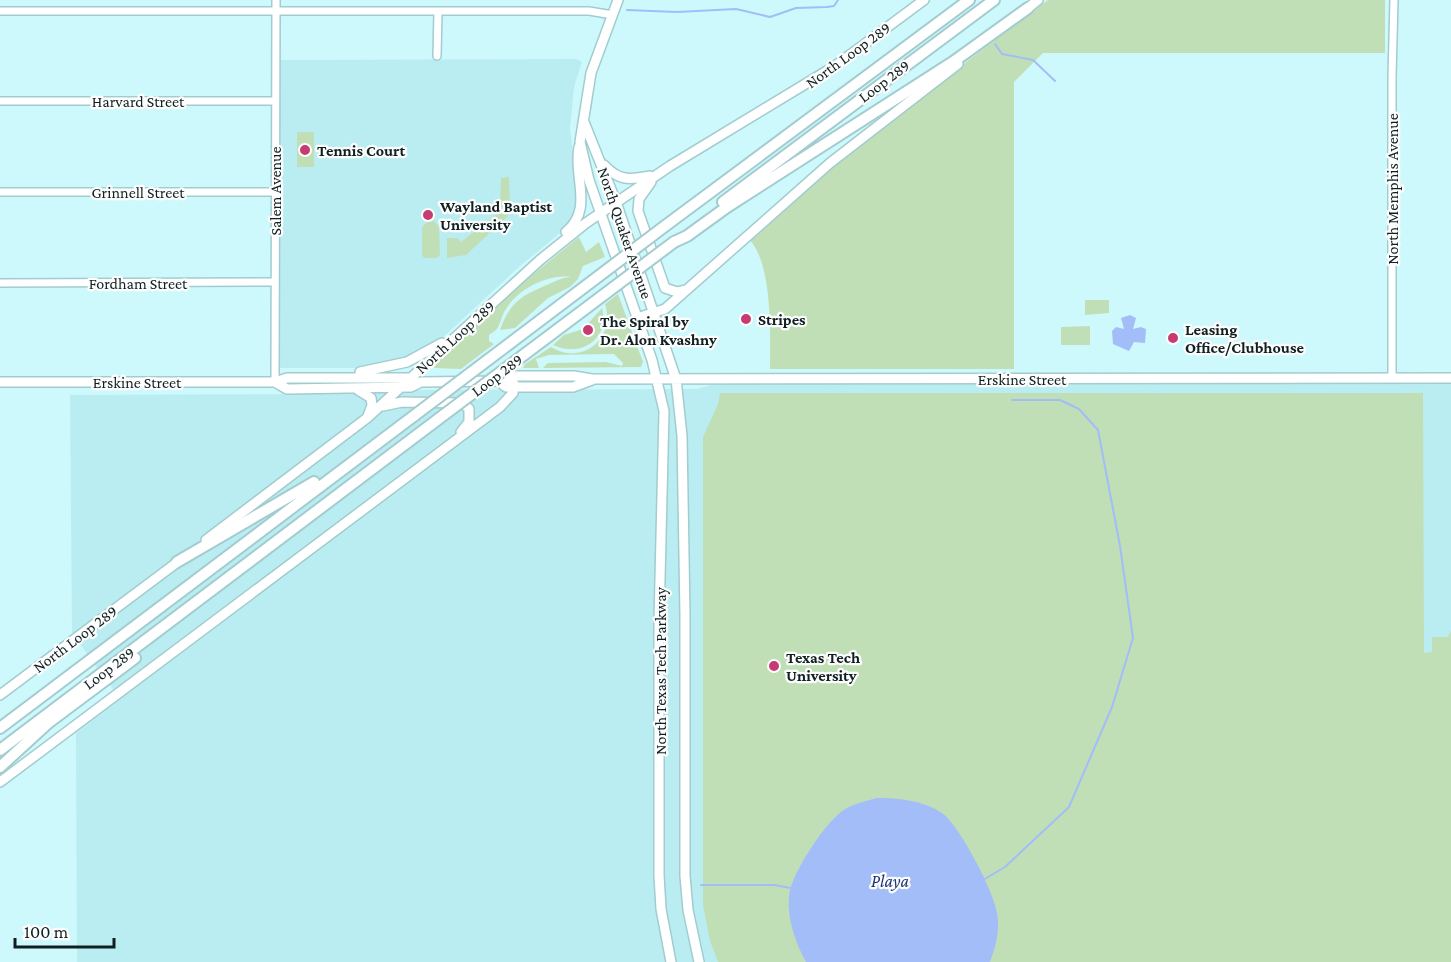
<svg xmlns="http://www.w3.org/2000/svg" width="1451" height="962" viewBox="0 0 1451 962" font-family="'Crimson Pro',serif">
	<rect width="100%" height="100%" fill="#cef9fc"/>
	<path fill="#b9edf1" d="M576 59 582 62 574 87 570 129 579 202 570 225 520 266 440 340 413 357 368 368H280L279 60Z
		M759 383 1451 384V962H77L76 733 120 699 72 633 70 395 358 394 406 390 697 389 711 385Z"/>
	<path fill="#c1dfb7" d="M1048 0H1385V53H1043L1014 82V369H770C770 334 773 267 750 240L860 142Z
		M297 132H314V167H297Z
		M509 177 510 207 508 216 466 255 447 258V238H457L461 242 503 209 500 205 501 178Z
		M428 221H434L439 227 440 255 437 258H424L422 255V227Z
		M579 237 586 252 599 242 605 257 583 266 578 279 570 287 548 298 515 328 500 330C510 301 523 295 549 284 556 281 563 277 571 277 548 274 518 289 506 309 502 314 500 326 496 330 494 332 491 333 489 335V341L494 344 461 369 434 368 437 362 520 285Z
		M618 294 643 362 641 367 543 368 548 363 606 362 622 366 623 363 614 354 549 355 536 359 539 368H523L525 364 551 347C582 366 616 339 605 304Z
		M1085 300H1109V313L1085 315Z
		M602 308C610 339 581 358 553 345L564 335 583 329Z
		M1090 326V345H1061V327Z
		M720 393H1423L1424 653 1432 652V637H1448L1451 631V962H718L710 941 703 905V437L718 404Z"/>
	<path fill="#a2bdf8" d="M1130 315 1136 318 1133 329 1141 327 1146 329 1145 343 1134 342 1129 351 1113 344 1112 331 1116 327 1124 329 1121 318Z
		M876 798C899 798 922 800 942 813 959 825 994 891 997 913 1000 930 996 946 990 962H806C795 942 785 914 790 890 796 868 823 826 841 812 851 804 864 802 876 798Z"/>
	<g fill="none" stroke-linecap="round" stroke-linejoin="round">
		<path stroke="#a2bdf8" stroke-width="2" d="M627 10 677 12 736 9 770 17 796 8 827 7 834 6 838 0
			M995 44 1002 54 1033 60 1055 81
			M983 880 1005 867 1069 807 1112 707 1133 638 1120 546 1098 430 1079 409 1060 400H1012
			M701 885H774L791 888"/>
		<defs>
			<path id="minor" d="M0 11H589L613 15
				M437 56 438 11
				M0 101H275
				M0 192H275
				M0 283 275 282
				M1392 378V77L1394 0
				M275 382 276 0"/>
			<path id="major" d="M618 0 591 73 580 142 589 180 652 360 664 411 659 621V875L661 909 671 962
				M1023 12 1038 0
				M584 122 616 202 676 379 682 436 685 616V876L688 910 699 962
				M604 165C619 181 629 180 650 176
				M651 182 639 199 638 211 665 288 677 292 685 290
				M566 232C594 209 573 177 579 147
				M637 318 665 309 830 163 958 64
				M360 372 407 362 442 343
				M498 381 506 387H573L592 380
				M0 382H275L287 378H414
				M275 382 287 389 411 387 421 382 498 381 506 376H574L592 379 1451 378
				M358 390 371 398 372 405 368 416
				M383 406 402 402 463 403 469 409V422L461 432
				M206 540 367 418 540 260 586 223 670 166 835 66 924 0
				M0 695 183 558
				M0 782 500 407 513 393 514 384 506 376"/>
			<path id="highway" d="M723 202 994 0
				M665 226 969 0
				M674 242 687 236 727 207 953 62 1028 8
				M177 562 314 482
				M0 728 415 415
				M0 750 445 414
				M0 767 48 723 135 658"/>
		</defs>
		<use href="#minor" stroke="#a2cccf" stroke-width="10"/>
		<use href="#major" stroke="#a2cccf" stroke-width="12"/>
		<use href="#highway" stroke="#a2cccf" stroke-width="14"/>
		<use href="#minor" stroke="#fff" stroke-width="7"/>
		<use href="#major" stroke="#fff" stroke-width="9"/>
		<use href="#highway" stroke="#fff" stroke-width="10"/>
		<defs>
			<path id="highway-bridge" d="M445 414 674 242
				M415 415 665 226"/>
		</defs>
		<use href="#highway-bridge" stroke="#a2cccf" stroke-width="14" stroke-linecap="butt"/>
		<use href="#highway-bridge" stroke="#fff" stroke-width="10"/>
	</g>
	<g fill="#c63b72" stroke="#fdfdfd" stroke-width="2">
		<circle cx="305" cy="150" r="6"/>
		<circle cx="428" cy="215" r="6"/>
		<circle cx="746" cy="319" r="6"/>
		<circle cx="588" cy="330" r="6"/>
		<circle cx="1173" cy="338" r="6"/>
		<circle cx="774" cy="666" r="6"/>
	</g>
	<g text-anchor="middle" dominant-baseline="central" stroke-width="4.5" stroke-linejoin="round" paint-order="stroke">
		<g font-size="16" fill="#102021" stroke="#fdfdfd">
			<text transform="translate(848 55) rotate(-36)">North Loop 289</text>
			<text transform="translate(884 81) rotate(-37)">Loop 289</text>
			<text x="138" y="101">Harvard Street</text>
			<text transform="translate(1392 189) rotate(-90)">North Memphis Avenue</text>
			<text transform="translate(275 191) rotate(-90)">Salem Avenue</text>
			<text x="138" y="192">Grinnell Street</text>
			<text transform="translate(625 233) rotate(71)">North Quaker Avenue</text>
			<text x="138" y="283">Fordham Street</text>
			<text transform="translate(455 337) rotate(-42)">North Loop 289</text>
			<text transform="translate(497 375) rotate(-37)">Loop 289</text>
			<text x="1022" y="379">Erskine Street</text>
			<text x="137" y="382">Erskine Street</text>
			<text transform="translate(75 639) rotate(-37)">North Loop 289</text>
			<text transform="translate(109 668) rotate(-37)">Loop 289</text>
			<text transform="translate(660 671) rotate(-90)">North Texas Tech Parkway</text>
		</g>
		<g font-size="16" font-weight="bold" fill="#102021" stroke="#fdfdfd" text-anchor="start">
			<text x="317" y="150">Tennis Court</text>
			<text x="440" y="206">Wayland Baptist<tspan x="440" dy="18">University</tspan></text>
			<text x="758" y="319">Stripes</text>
			<text x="600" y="321">The Spiral by<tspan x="600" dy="18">Dr. Alon Kvashny</tspan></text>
			<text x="1185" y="329">Leasing<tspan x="1185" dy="18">Office/Clubhouse</tspan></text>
			<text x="786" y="657">Texas Tech<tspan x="786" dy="18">University</tspan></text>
		</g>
		<g font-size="18" font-style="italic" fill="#1b3477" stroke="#fdfdfd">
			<text x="890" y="881">Playa</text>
		</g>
	</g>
	<path d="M15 938v9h99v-9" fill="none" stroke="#102021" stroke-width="3"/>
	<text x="24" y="938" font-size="18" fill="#102021" stroke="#fdfdfd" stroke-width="4.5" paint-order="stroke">100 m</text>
</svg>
